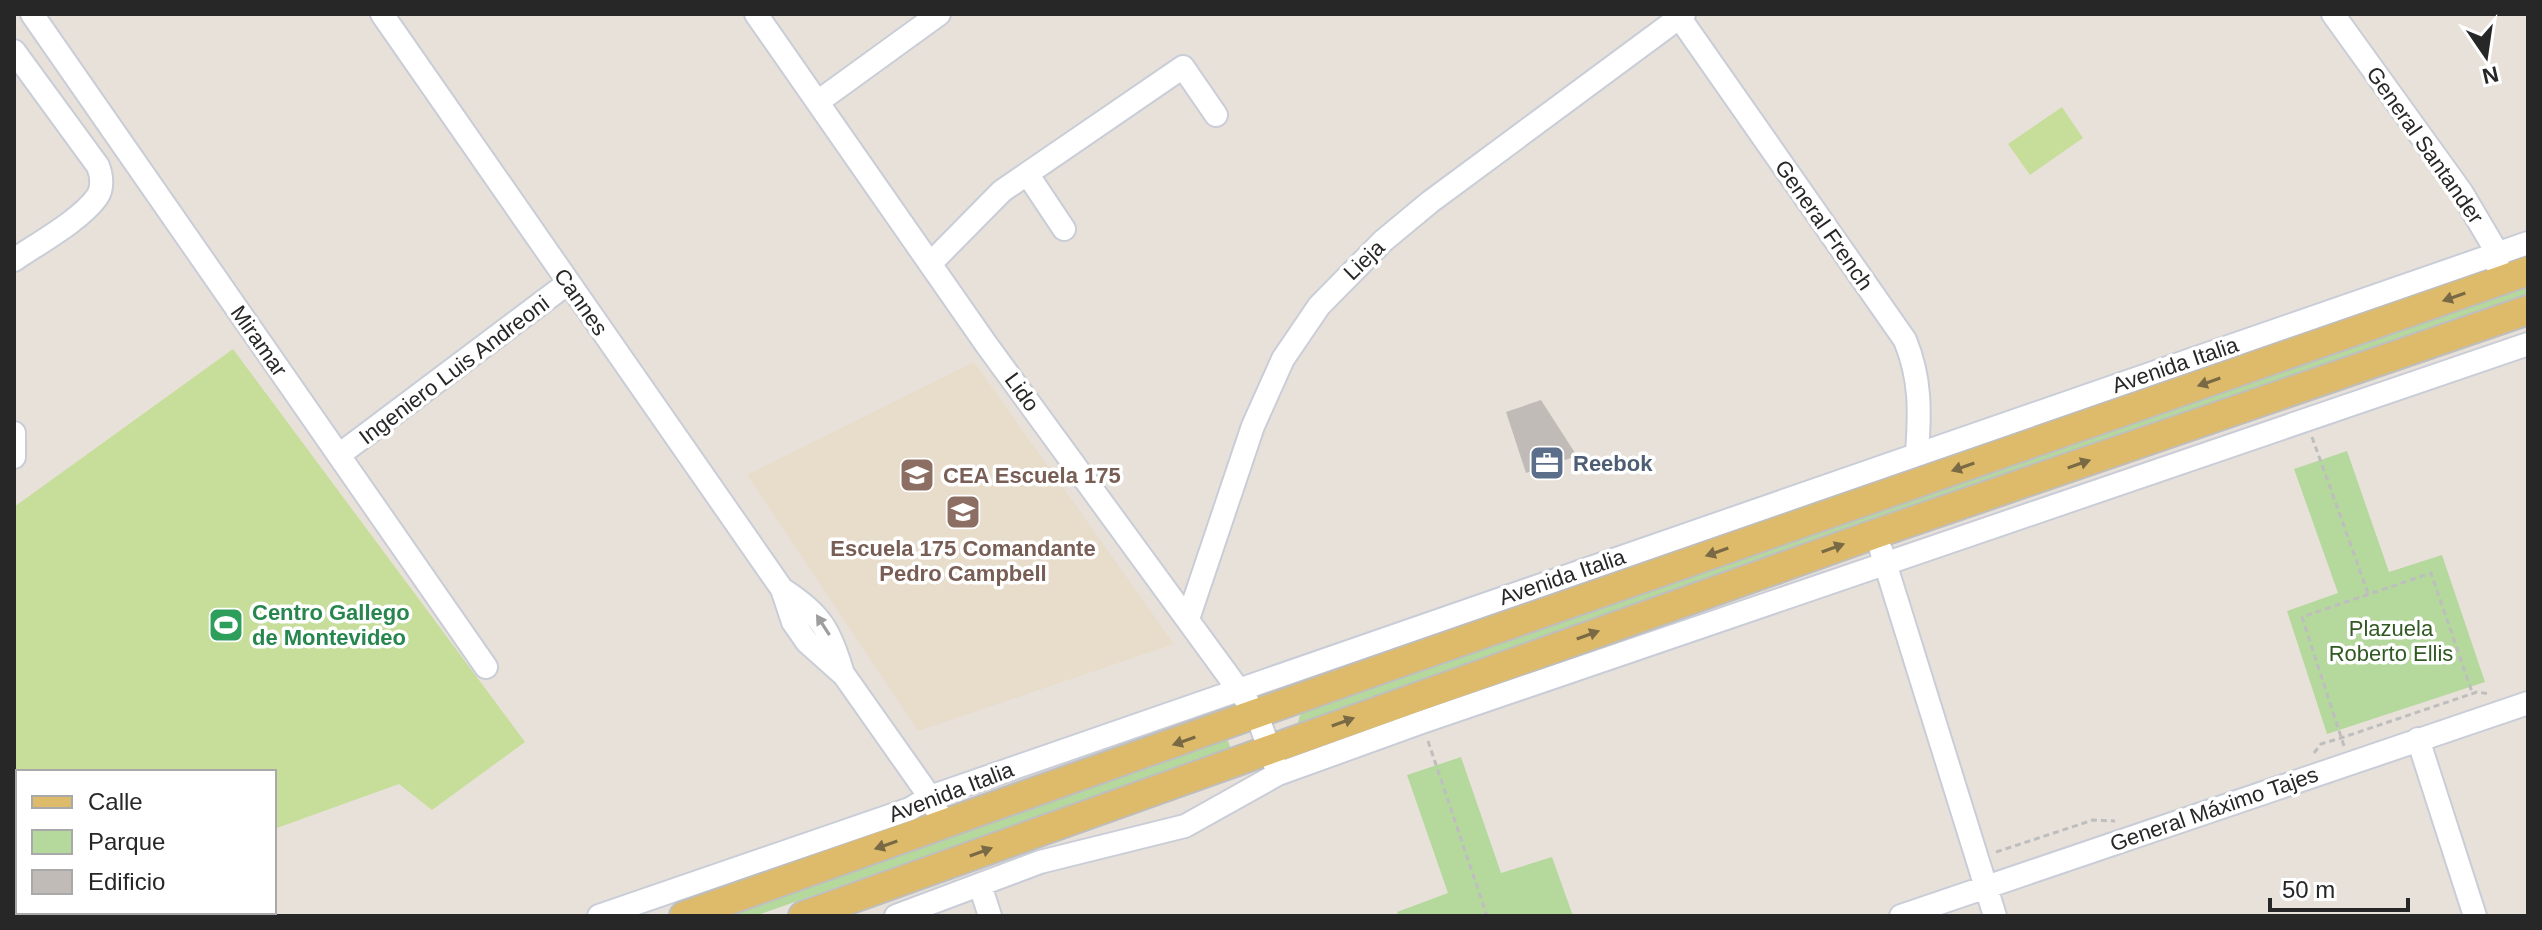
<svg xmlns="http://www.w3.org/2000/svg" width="2542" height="930" viewBox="0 0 2542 930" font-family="Helvetica,sans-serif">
	<rect width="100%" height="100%" fill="#e8e1da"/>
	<path fill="#e8ddcb" d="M974 362 1174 644 918 731 747 475Z"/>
	<path fill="#b5d89d" d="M2528 284V301L1300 725 1298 722 1301 712Z
		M2347 451 2389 572 2442 555 2485 682 2327 734 2287 611 2338 593 2294 469Z
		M1227 738 1231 749 755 916H707Z
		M1461 757 1501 873 1552 857 1573 916H1399L1397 912 1448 893 1407 775Z"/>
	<path fill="#c6de9a" d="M2062 107 2083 138 2030 175 2008 144Z
		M233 349 525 742 432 810 399 784 274 829V772H18V912H33L14 916V507Z"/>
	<path fill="#c0bbb7" d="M1541 400 1577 456 1526 473 1506 412Z"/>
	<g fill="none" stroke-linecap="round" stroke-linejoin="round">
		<defs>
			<path id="minor" d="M32 14 486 667
				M382 14 782 589 793 622 807 642 844 675 930 797 944 825
				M756 14 986 344 1257 715 1275 765
				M1677 14 1905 340C1921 379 1920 412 1917 453
				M2333 14 2462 193 2498 254 2497 265
				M14 51 98 166C102 176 103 189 97 197 81 220 37 244 14 260
				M819 101 939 14
				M1028 175 1064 229
				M930 264 1002 191 1183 67 1216 115
				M14 433V457
				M339 455 568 283
				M1881 550 1995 916
				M782 589C821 614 830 630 843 674
				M1188 619 1253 426 1283 359 1319 306 1383 241 1430 202 1684 14
				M2418 739 2475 916
				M14 860 18 859
				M980 885 990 916
				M111 912 113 916
				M599 916 910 809 930 797 2528 243
				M896 916 1040 862 1185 826 1278 774 1422 722 2528 344
				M1901 916 2528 703"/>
			<path id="major" d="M684 916 1393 665 2528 271
				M803 916 1875 534 2528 310"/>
		</defs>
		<use href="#minor" stroke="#c9cdd7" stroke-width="26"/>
		<use href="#major" stroke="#bebebe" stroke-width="32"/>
		<path stroke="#bebebe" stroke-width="3" stroke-dasharray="6 4" stroke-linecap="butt" d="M2312 437 2369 596
			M1428 741 1487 916
			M2344 746 2302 617 2431 573 2473 695
			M2314 753 2321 744 2341 738 2477 692 2490 694
			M1996 852 2093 820 2115 821"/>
		<use href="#minor" stroke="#fff" stroke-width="22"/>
		<use href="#major" stroke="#debb6a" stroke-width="28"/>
	</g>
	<defs><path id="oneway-solid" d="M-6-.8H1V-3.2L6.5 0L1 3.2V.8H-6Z" transform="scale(2)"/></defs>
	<g fill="#796a45">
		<use href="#oneway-solid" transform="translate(2454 297) rotate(161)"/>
		<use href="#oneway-solid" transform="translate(2209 382) rotate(161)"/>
		<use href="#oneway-solid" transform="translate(2079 464) rotate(-19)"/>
		<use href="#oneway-solid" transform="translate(1963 467) rotate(161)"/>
		<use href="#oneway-solid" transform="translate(1833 548) rotate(-20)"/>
		<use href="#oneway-solid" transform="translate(1717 552) rotate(161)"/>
		<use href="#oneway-solid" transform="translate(1588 635) rotate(-20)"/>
		<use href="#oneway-solid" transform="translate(1343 722) rotate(-20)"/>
		<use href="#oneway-solid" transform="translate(1184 741) rotate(161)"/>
		<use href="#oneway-solid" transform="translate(886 845) rotate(161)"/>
		<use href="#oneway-solid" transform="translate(981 852) rotate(-20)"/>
	</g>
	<use fill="#9e9e9e" href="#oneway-solid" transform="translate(823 625) rotate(-123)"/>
	<defs>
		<symbol id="office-square" viewBox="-11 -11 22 22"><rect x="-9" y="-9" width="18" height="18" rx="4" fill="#5c6f8a" stroke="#fff"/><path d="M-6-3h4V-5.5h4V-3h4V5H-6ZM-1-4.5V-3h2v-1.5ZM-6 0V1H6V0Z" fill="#fff"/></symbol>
		<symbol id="school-square" viewBox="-11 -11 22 22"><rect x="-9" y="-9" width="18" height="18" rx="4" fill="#8d6e63" stroke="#fff"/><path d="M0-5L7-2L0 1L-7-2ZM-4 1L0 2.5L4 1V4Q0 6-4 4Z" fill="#fff"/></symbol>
		<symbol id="stadium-square" viewBox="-11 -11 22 22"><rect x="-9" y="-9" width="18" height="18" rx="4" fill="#2e9e5b" stroke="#fff"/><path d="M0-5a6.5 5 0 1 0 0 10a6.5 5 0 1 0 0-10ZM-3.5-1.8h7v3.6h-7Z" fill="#fff"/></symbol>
	</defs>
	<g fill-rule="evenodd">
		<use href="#office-square" x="1527" y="443" width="40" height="40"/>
		<use href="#school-square" x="897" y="455" width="40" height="40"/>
		<use href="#school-square" x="943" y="492" width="40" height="40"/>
		<use href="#stadium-square" x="206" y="605" width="40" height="40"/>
	</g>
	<g text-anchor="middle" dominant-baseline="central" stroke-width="7" stroke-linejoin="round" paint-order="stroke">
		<g font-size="22" fill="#272727" stroke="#fff">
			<text transform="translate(2425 145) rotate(55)">General Santander</text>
			<text transform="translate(1824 225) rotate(55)">General French</text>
			<text transform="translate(1364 260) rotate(-44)">Lieja</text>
			<text transform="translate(581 302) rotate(55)">Cannes</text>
			<text transform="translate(259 341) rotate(55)">Miramar</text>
			<text transform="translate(2175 365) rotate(-19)">Avenida Italia</text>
			<text transform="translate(454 370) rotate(-37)">Ingeniero Luis Andreoni</text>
			<text transform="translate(1022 392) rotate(54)">Lido</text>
			<text transform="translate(1562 577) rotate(-19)">Avenida Italia</text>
			<text transform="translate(951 792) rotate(-21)">Avenida Italia</text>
			<text transform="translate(2214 809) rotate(-19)">General Máximo Tajes</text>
		</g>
		<g font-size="22" font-weight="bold" fill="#4e5e75" stroke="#fff" text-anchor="start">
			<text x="1573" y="463">Reebok</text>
		</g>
		<g font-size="22" font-weight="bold" fill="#785e54" stroke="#fff" text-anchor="start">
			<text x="943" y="475">CEA Escuela 175</text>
			<text x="963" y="548" text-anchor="middle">Escuela 175 Comandante<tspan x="963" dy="25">Pedro Campbell</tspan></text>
		</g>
		<g font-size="22" font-weight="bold" fill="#27864d" stroke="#fff" text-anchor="start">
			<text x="252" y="612">Centro Gallego<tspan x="252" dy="25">de Montevideo</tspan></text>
		</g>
		<g font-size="22" fill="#315a22" stroke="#fff">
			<text x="2391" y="628">Plazuela<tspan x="2391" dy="25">Roberto Ellis</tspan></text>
		</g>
	</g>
	<rect width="2542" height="930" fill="none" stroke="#272727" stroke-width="32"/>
	<rect x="16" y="770" width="260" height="144" fill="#ffffff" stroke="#a9a9a9" stroke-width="2"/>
	<rect x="32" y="796" width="40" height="12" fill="#debb6a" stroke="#a9a9a9" stroke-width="2"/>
	<text x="88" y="810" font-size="24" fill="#272727">Calle</text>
	<rect x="32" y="830" width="40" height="24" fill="#b5d89d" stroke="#a9a9a9" stroke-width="2"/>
	<text x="88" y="850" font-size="24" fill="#272727">Parque</text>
	<rect x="32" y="870" width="40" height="24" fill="#c0bbb7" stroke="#a9a9a9" stroke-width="2"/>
	<text x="88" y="890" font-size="24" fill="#272727">Edificio</text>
	<g transform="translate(2486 56) rotate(167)" stroke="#ffffff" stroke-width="6" paint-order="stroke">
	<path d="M0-6L14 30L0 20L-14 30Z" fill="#272727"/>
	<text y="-12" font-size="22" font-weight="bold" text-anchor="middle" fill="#272727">N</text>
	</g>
	<path d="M2270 898v12h138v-12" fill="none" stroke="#272727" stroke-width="4"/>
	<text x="2282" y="898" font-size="24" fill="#272727" stroke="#ffffff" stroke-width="6" paint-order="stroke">50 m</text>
</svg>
